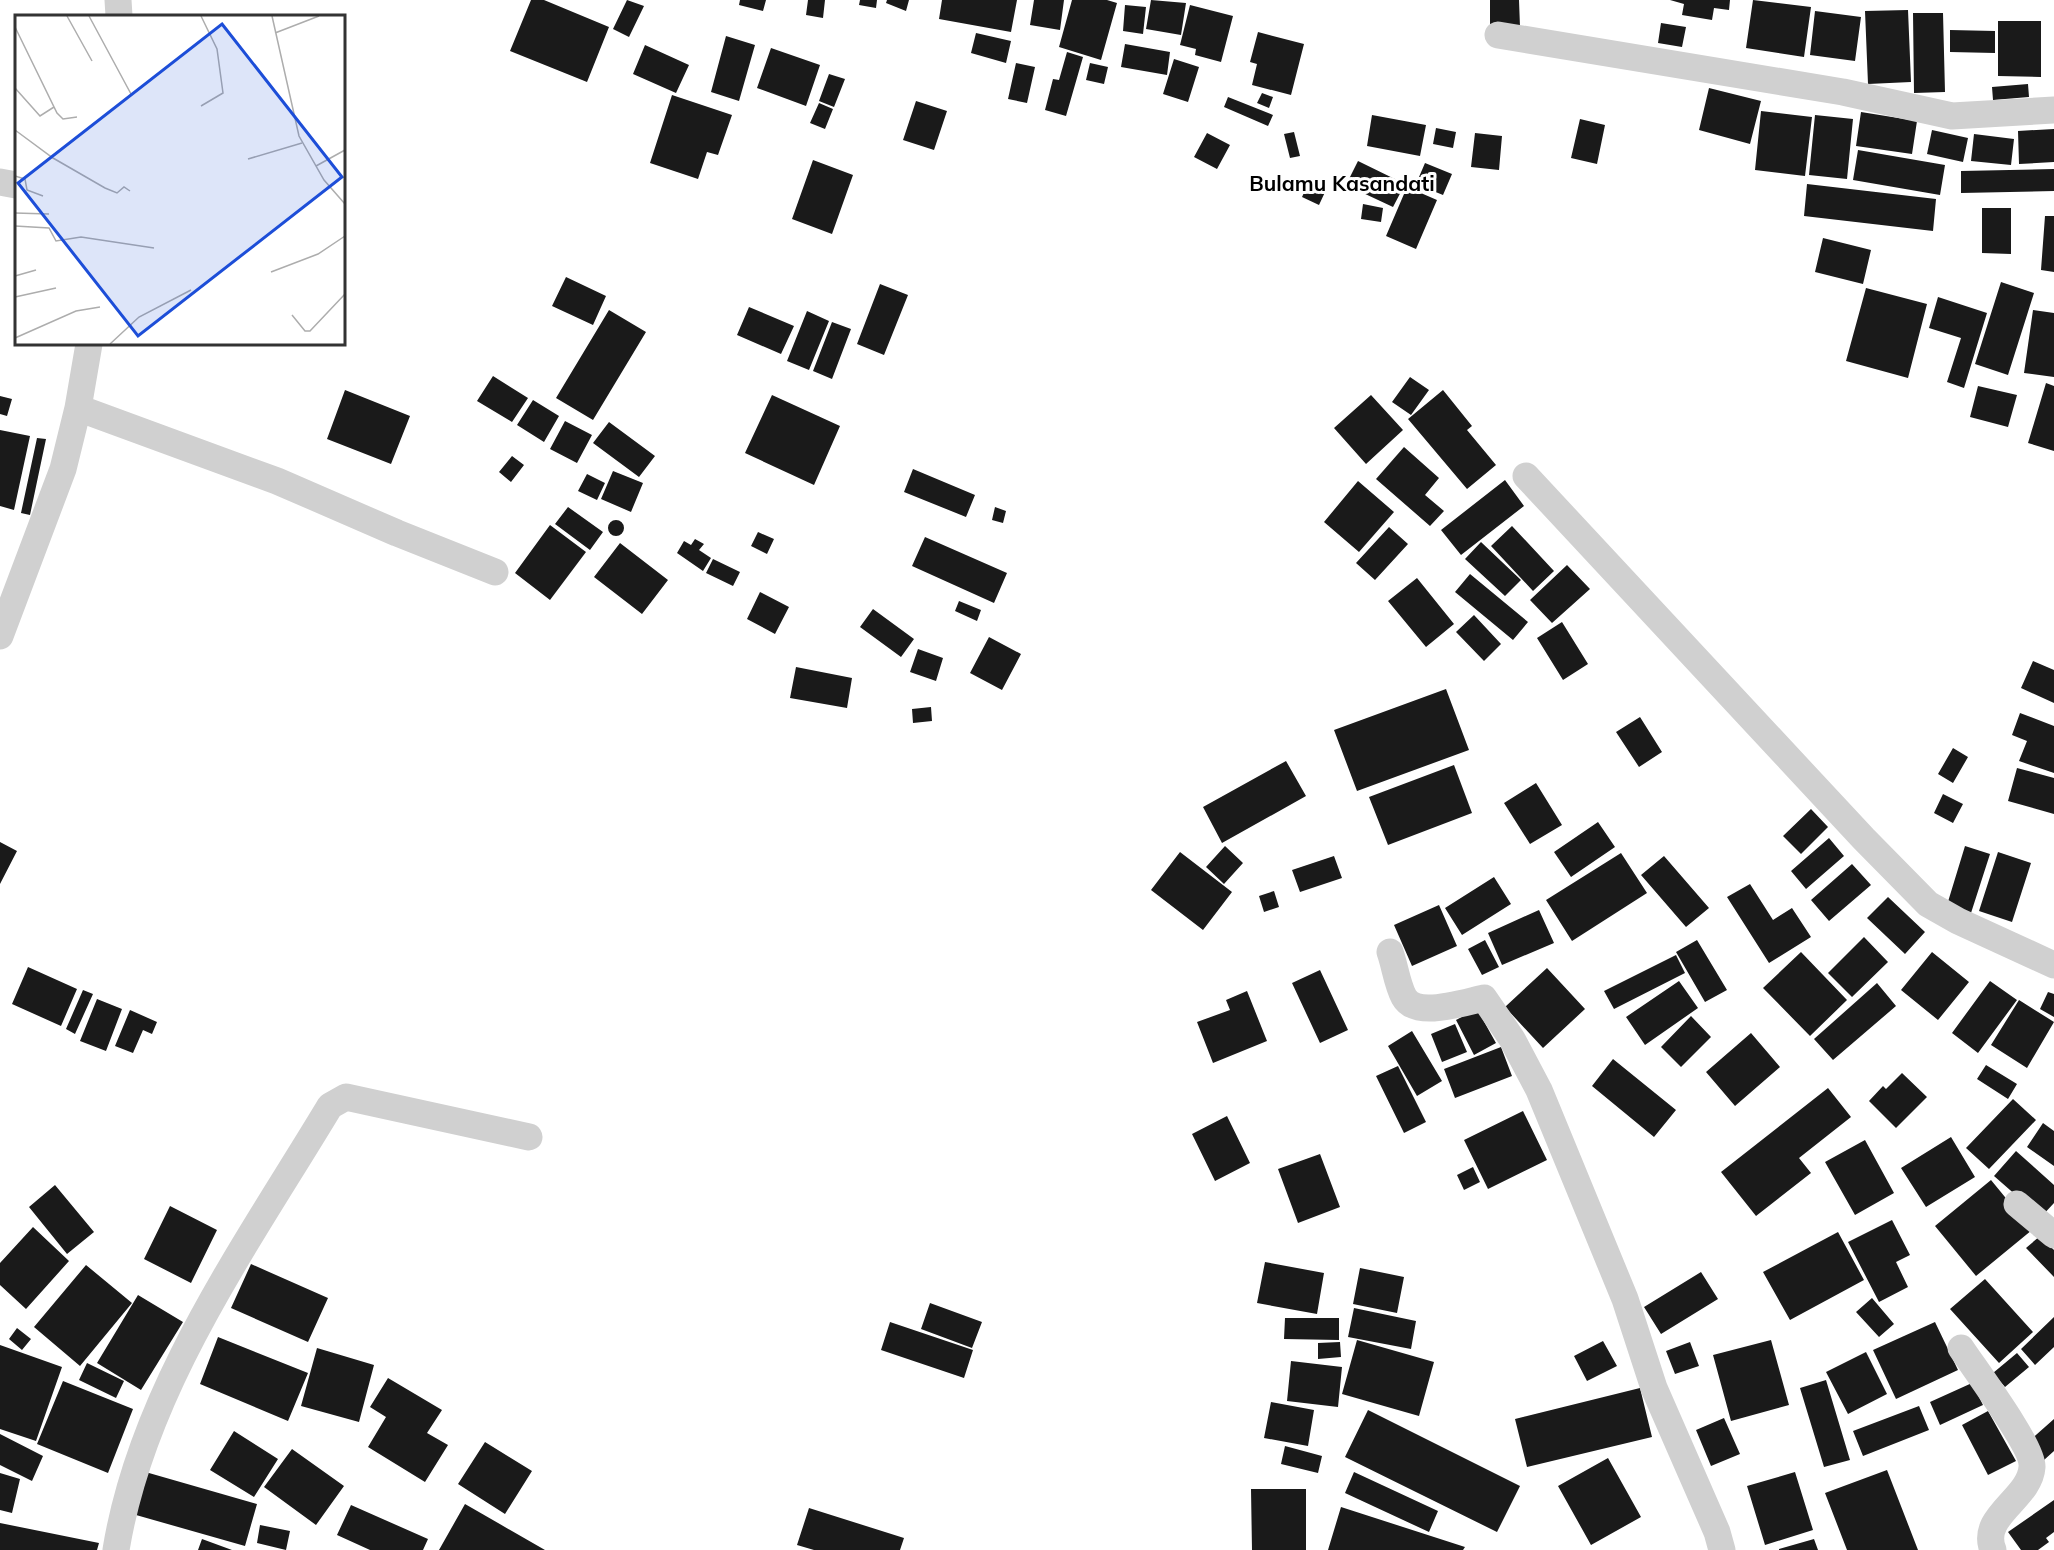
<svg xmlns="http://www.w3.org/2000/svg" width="2054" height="1550" viewBox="0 0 2054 1550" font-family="Mulish,sans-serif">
	<rect width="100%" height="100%" fill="#fff"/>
	<path fill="#1a1a1a" d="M531 0H544L609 27 587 82 510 51Z
		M627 0 644 6 629 37 613 29Z
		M740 0H766L763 11 739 5Z
		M808 0H825L823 18 806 15Z
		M860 0H877L876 8 859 5Z
		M887 0H909L906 11 886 3Z
		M942 0H1017L1011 32 939 19Z
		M1034 0H1064L1060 30 1030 25Z
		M1072 0H1107L1117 3 1101 60 1059 47Z
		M1151 0 1186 3 1181 35 1146 29Z
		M1490 0H1519L1520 27 1490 28Z
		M1670 0H1730L1729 10 1714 8 1712 20 1682 15 1684 4Z
		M1753 0 1811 7 1804 57 1746 48Z
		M1125 5 1146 7 1143 34 1123 31Z
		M1190 5 1233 16 1221 62 1195 55 1196 49 1180 45Z
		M1908 10 1911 82 1868 84 1865 11Z
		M1815 11 1861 17 1855 61 1810 55Z
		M1913 13H1943L1945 92 1914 93Z
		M1998 21H2041V77L1998 76Z
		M1661 23 1686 27 1682 47 1658 43Z
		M1950 30 1995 31V53L1950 52Z
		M1258 32 1304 44 1291 95 1252 85 1257 64 1250 62Z
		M976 33 1011 41 1006 63 971 53Z
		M726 36 755 45 739 101 711 92Z
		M1125 44 1170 52 1167 75 1121 67Z
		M645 45 689 65 676 93 633 74Z
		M771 48 820 65 806 106 757 88Z
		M1067 52 1083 57 1066 116 1045 110 1053 79 1059 80Z
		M1174 59 1199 67 1188 102 1163 94Z
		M1016 63 1035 67 1027 103 1008 99Z
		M1090 63 1108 67 1104 84 1086 80Z
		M829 74 845 79 834 107 819 101Z
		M2028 84 2029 97 1993 100 1992 87Z
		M1709 88 1761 101 1750 144 1699 130Z
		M1262 93 1273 97 1269 108 1257 103Z
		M672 95 732 115 718 155 707 152 698 179 650 163Z
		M1228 97 1273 115 1268 126 1224 107Z
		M916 101 947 111 934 150 903 140Z
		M819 103 833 109 825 129 810 123Z
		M1761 111 1812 117 1805 176 1755 170Z
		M1861 112 1917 121 1912 154 1856 146Z
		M1372 115 1426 125 1420 156 1367 146Z
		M1815 115 1853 119 1847 179 1809 175Z
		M1580 119 1605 125 1597 164 1571 158Z
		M1436 128 1456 132 1453 148 1433 144Z
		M2054 129V162L2019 164 2018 131Z
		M1932 130 1968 138 1963 162 1927 154Z
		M1294 132 1300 156 1290 158 1284 134Z
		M1207 133 1230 145 1217 169 1194 157Z
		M1475 133 1502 136 1499 170 1471 167Z
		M1974 134 2014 139 2011 165 1971 161Z
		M1858 150 1945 165 1940 195 1853 180Z
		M813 160 853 175 832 234 792 219Z
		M1358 161 1405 184 1393 207 1346 185Z
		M1425 163 1452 174 1443 195 1416 184Z
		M2054 169V191L1961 193V171Z
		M1309 182 1326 190 1319 205 1302 197Z
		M1807 184 1936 199 1933 231 1804 216Z
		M1407 187 1437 200 1416 249 1386 236Z
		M1363 204 1383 208 1381 222 1361 219Z
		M1982 208H2011V254L1982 253Z
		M2045 216H2054V272L2041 270Z
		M1823 238 1871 250 1863 284 1815 272Z
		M566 277 606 296 593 325 552 306Z
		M2001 282 2034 293 2008 375 1975 364Z
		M880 284 908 295 884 355 857 344Z
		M1866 288 1927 304 1908 378 1846 361Z
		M1938 297 1987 313 1964 388 1947 382 1961 338 1929 328Z
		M749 307 794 326 781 354 737 335Z
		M609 310 646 332 593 420 556 398Z
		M2033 310 2054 313V377L2024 373Z
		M807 311 829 321 809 370 787 361Z
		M832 322 851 329 832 379 813 371Z
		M493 376 528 398 512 422 477 401Z
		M1410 377 1429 390 1411 415 1392 402Z
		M2046 383 2054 386V451L2028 443Z
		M1978 386 2017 395 2008 427 1970 417Z
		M345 390 410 416 391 464 327 439Z
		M1443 390 1472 426 1467 430 1496 465 1467 489 1408 419Z
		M772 395 840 426 814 485 745 453Z
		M1371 395 1403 430 1366 464 1334 428Z
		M0 396 12 399 7 416 0 414Z
		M533 400 559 416 544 442 517 425Z
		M565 421 592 435 577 463 550 449Z
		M609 422 655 456 639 477 593 443Z
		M0 430 30 436 14 510 0 506Z
		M37 438 46 439 30 515 21 513Z
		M1404 447 1439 478 1425 495 1444 511 1430 526 1376 479Z
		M512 456 524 465 511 482 499 472Z
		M913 469 975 495 966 517 904 492Z
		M613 471 643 483 631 512 601 499Z
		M587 474 605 483 597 500 578 491Z
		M1505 480 1524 506 1461 555 1441 530Z
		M1358 481 1394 512 1359 552 1324 522Z
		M568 507 603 532 590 550 555 524Z
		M995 507 1006 511 1003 523 992 520Z
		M608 528a8 8 0 1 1 16 0a8 8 0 1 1-16 0Z
		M550 525 586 552 550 600 515 573Z
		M1512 526 1554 571 1533 591 1491 546Z
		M1389 527 1408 544 1375 580 1356 563Z
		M758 532 774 539 767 554 751 546Z
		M925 537 1007 573 994 603 912 566Z
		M695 539 704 544 699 550 711 558 703 571 677 553 684 541 691 545Z
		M1481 542 1521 580 1505 596 1465 559Z
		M620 543 668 580 642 614 594 577Z
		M713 559 740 572 733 586 706 573Z
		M1567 565 1590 589 1552 623 1530 600Z
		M1470 574 1528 622 1513 640 1455 592Z
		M1417 578 1454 624 1426 647 1388 601Z
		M760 592 789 607 775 634 747 619Z
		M959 601 981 610 977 621 955 611Z
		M873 609 914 639 901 657 860 627Z
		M1474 615 1501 644 1484 661 1456 632Z
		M1562 622 1588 664 1563 680 1537 638Z
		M989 637 1021 654 1002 690 970 673Z
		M918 649 943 658 936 681 910 672Z
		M2033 661 2054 670V703L2021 688Z
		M796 667 852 678 847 708 790 698Z
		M1446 689 1469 750 1357 791 1334 730Z
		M931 707 932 721 913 723 912 709Z
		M2020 713 2054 726V773L2019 761 2027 741 2012 735Z
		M1640 717 1662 752 1639 767 1616 732Z
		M1953 748 1968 757 1953 783 1938 774Z
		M1286 761 1306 796 1222 843 1203 807Z
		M1454 765 1472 813 1388 845 1369 797Z
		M2017 768 2054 778V814L2008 801Z
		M1536 783 1562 825 1530 844 1504 803Z
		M1943 794 1963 804 1953 823 1934 813Z
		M1811 809 1828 827 1801 854 1783 836Z
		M1598 822 1615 847 1571 877 1554 852Z
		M1829 838 1844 856 1806 889 1791 871Z
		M0 842 17 851 0 884Z
		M1225 846 1243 863 1224 884 1206 867Z
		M1965 846 1990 854 1971 913 1947 905Z
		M1180 852 1232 892 1203 930 1151 890Z
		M1998 852 2031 863 2012 922 1979 911Z
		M1621 853 1647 893 1572 941 1546 900Z
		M1334 856 1342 878 1300 892 1292 870Z
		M1664 856 1709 908 1686 927 1641 875Z
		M1852 864 1871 885 1829 921 1811 900Z
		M1494 877 1511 904 1462 935 1445 908Z
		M1750 884 1773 920 1792 908 1811 937 1769 963 1727 897Z
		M1274 891 1279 907 1264 912 1259 896Z
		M1888 897 1925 932 1905 954 1867 918Z
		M1439 905 1457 946 1412 966 1394 925Z
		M1539 910 1554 943 1502 965 1488 933Z
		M1864 937 1888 962 1852 997 1828 973Z
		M1485 940 1499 967 1482 975 1468 949Z
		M1697 940 1727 990 1705 1002 1676 952Z
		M1801 952 1847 1000 1810 1036 1763 988Z
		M1932 952 1969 982 1938 1020 1901 990Z
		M1676 955 1685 973 1614 1009 1604 991Z
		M28 967 77 989 61 1026 12 1004Z
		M1547 968 1585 1009 1543 1048 1505 1007Z
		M1320 970 1348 1030 1320 1043 1292 983Z
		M1679 981 1698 1008 1645 1045 1626 1017Z
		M1990 981 2017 1000 1978 1053 1952 1033Z
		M1877 983 1896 1006 1833 1060 1814 1039Z
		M83 990 93 994 75 1034 66 1029Z
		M1247 991 1267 1041 1213 1063 1197 1022 1230 1010 1226 1000Z
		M2048 992 2054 994V1017L2040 1009Z
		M97 999 122 1009 106 1051 80 1041Z
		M2019 1000 2054 1022 2027 1068 1991 1045Z
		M1477 1009 1496 1043 1474 1055 1456 1020Z
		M130 1010 157 1022 152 1034 143 1030 133 1053 115 1046Z
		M1691 1016 1711 1037 1681 1067 1661 1047Z
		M1455 1024 1467 1052 1442 1062 1431 1034Z
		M1412 1031 1442 1081 1417 1096 1388 1046Z
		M1751 1033 1780 1067 1735 1106 1706 1072Z
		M1501 1047 1512 1076 1455 1098 1444 1069Z
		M1613 1059 1676 1110 1654 1137 1592 1086Z
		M1986 1065 2017 1084 2008 1099 1977 1079Z
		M1398 1066 1426 1122 1404 1133 1376 1076Z
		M1902 1073 1927 1097 1896 1128 1869 1101 1883 1086 1886 1089Z
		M1828 1088 1851 1117 1799 1158 1811 1173 1756 1216 1721 1172Z
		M2013 1099 2036 1120 1989 1169 1966 1148Z
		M1523 1111 1547 1160 1488 1189 1464 1140Z
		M1227 1116 1250 1163 1215 1181 1192 1134Z
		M2043 1123 2054 1131V1166L2027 1147Z
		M1951 1137 1975 1177 1926 1207 1901 1168Z
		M1865 1140 1894 1193 1855 1215 1825 1162Z
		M2016 1151 2054 1185V1203L2041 1217 1994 1176Z
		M1320 1154 1340 1207 1298 1223 1278 1169Z
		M1473 1167 1480 1182 1464 1190 1457 1175Z
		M1991 1180 2032 1230 1976 1276 1935 1226Z
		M55 1185 94 1232 67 1254 29 1207Z
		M170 1206 217 1230 191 1283 144 1259Z
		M1892 1220 1910 1255 1896 1262 1908 1287 1879 1302 1848 1242Z
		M33 1227 69 1261 26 1309 0 1285V1263Z
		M1838 1232 1864 1280 1790 1320 1763 1272Z
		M2040 1236 2054 1250V1277L2026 1248Z
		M1265 1262 1324 1273 1317 1314 1257 1303Z
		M251 1264 328 1298 308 1342 231 1308Z
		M86 1265 132 1303 80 1366 34 1327Z
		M1360 1268 1404 1277 1397 1313 1353 1304Z
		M1701 1272 1718 1299 1661 1334 1644 1307Z
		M1985 1279 2033 1332 1999 1363 1950 1309Z
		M138 1295 183 1322 141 1390 97 1363Z
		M1872 1298 1894 1324 1879 1337 1856 1312Z
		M930 1303 982 1322 972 1348 921 1329Z
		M1354 1308 1416 1321 1411 1349 1348 1337Z
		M2054 1317V1347L2035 1365 2021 1349Z
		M1285 1318H1339V1340L1284 1339Z
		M890 1322 973 1350 964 1378 881 1350Z
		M1935 1322 1958 1370 1896 1399 1873 1350Z
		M17 1328 31 1339 22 1350 9 1339Z
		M218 1337 308 1373 288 1421 200 1384Z
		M1357 1340 1434 1362 1419 1416 1342 1394Z
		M1771 1340 1789 1405 1731 1421 1713 1355Z
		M1603 1341 1617 1366 1587 1381 1574 1356Z
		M1340 1342 1341 1357 1318 1359V1343Z
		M1690 1342 1699 1366 1675 1374 1666 1351Z
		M0 1345 62 1367 36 1441 0 1429Z
		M317 1348 374 1365 359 1422 301 1406Z
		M1866 1352 1887 1394 1848 1414 1826 1372Z
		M2017 1353 2029 1367 2005 1387 1993 1373Z
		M1291 1361 1342 1367 1338 1407 1287 1401Z
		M87 1363 124 1381 116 1398 79 1380Z
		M388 1378 442 1410 427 1433 448 1445 425 1482 368 1447 386 1417 370 1407Z
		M1826 1380 1850 1460 1824 1467 1800 1388Z
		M63 1381 133 1409 108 1473 37 1444Z
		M1972 1383 1983 1405 1940 1425 1930 1402Z
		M1640 1388 1652 1437 1527 1467 1515 1419Z
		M1271 1402 1314 1410 1308 1446 1264 1438Z
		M1919 1406 1929 1430 1863 1456 1853 1431Z
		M1368 1410 1520 1486 1497 1532 1345 1457Z
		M1988 1411 2016 1461 1988 1475 1962 1425Z
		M1724 1418 1740 1454 1711 1466 1696 1430Z
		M2054 1419V1451L2044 1460 2028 1442Z
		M234 1431 278 1459 254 1497 210 1470Z
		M0 1434 43 1456 32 1481 0 1465Z
		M485 1442 532 1471 505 1514 458 1484Z
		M1285 1446 1322 1456 1318 1473 1281 1464Z
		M292 1449 344 1486 316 1525 264 1487Z
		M1608 1458 1641 1517 1591 1545 1558 1486Z
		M1887 1470 1918 1550H1847L1825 1493Z
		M142 1471 257 1504 245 1546 129 1513Z
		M1354 1472 1438 1511 1429 1532 1345 1493Z
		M1795 1472 1813 1530 1765 1545 1747 1486Z
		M0 1473 20 1479 12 1513 0 1510Z
		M1251 1489H1306V1550H1252Z
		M2054 1500V1532L2046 1538 2049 1542 2038 1550H2021L2008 1532Z
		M465 1504 545 1550H439Z
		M351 1505 428 1539 423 1550H370L337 1535Z
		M1341 1507 1465 1547 1463 1550H1328Z
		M809 1508 904 1538 900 1550H814L797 1545Z
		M0 1523 99 1543 97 1550H0Z
		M260 1525 290 1531 286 1550 257 1543Z
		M202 1539 232 1550H198Z
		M1814 1539 1818 1550H1779V1549Z"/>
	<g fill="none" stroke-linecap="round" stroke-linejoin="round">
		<path stroke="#d0d0d0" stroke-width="27" d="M118 0 119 16
			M1498 35 1843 92 1952 116 2054 110
			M0 182 16 185
			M78 408 277 481 397 533 495 572
			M1526 476 1864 839 1928 904 1958 921 2054 965
			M0 636 63 469 78 408 89 344
			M1390 952C1395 966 1397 984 1404 997 1416 1019 1465 1002 1484 998L1512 1039 1539 1090 1625 1299 1654 1388 1717 1532 1722 1550
			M2017 1204 2054 1235
			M1961 1348C1974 1368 2034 1448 2032 1467 2030 1499 1979 1516 1993 1550
			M116 1550C142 1389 247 1244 330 1106L346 1097 529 1137"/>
	</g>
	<g text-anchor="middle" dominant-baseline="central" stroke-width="6" stroke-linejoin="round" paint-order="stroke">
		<g font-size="21" font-weight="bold" fill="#000" stroke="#fff">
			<text x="1342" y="183">Bulamu Kasandati</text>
		</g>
	</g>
	<g transform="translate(15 15)">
		<rect width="330" height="330" fill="#fff"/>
		<path fill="none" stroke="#adadad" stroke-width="1.5" d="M52 1 77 46M74 1 116 79M186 1 202 34 208 78 186 91M257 1 284 121 309 165 330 189M0 12 42 98 48 104 62 102M260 18 304 1M0 73 25 101 39 92M0 115 38 143 90 173 102 178 109 172 115 176M233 144 287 128M301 151 330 135M0 161 10 164 12 175 28 181M0 198 34 199M0 211 34 213 41 226 66 222 139 233M256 257 303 239 330 221M0 261 21 255M0 282 41 273M277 300 290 316H295L330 279M0 323 61 296 85 292M95 329 124 302 176 275"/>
		<path fill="#1d4ed8" fill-opacity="0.15" stroke="#1d4ed8" stroke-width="3" d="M207 9 327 162 123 321 3 168Z"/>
		<rect width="330" height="330" fill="none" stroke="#333" stroke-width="3"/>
	</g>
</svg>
